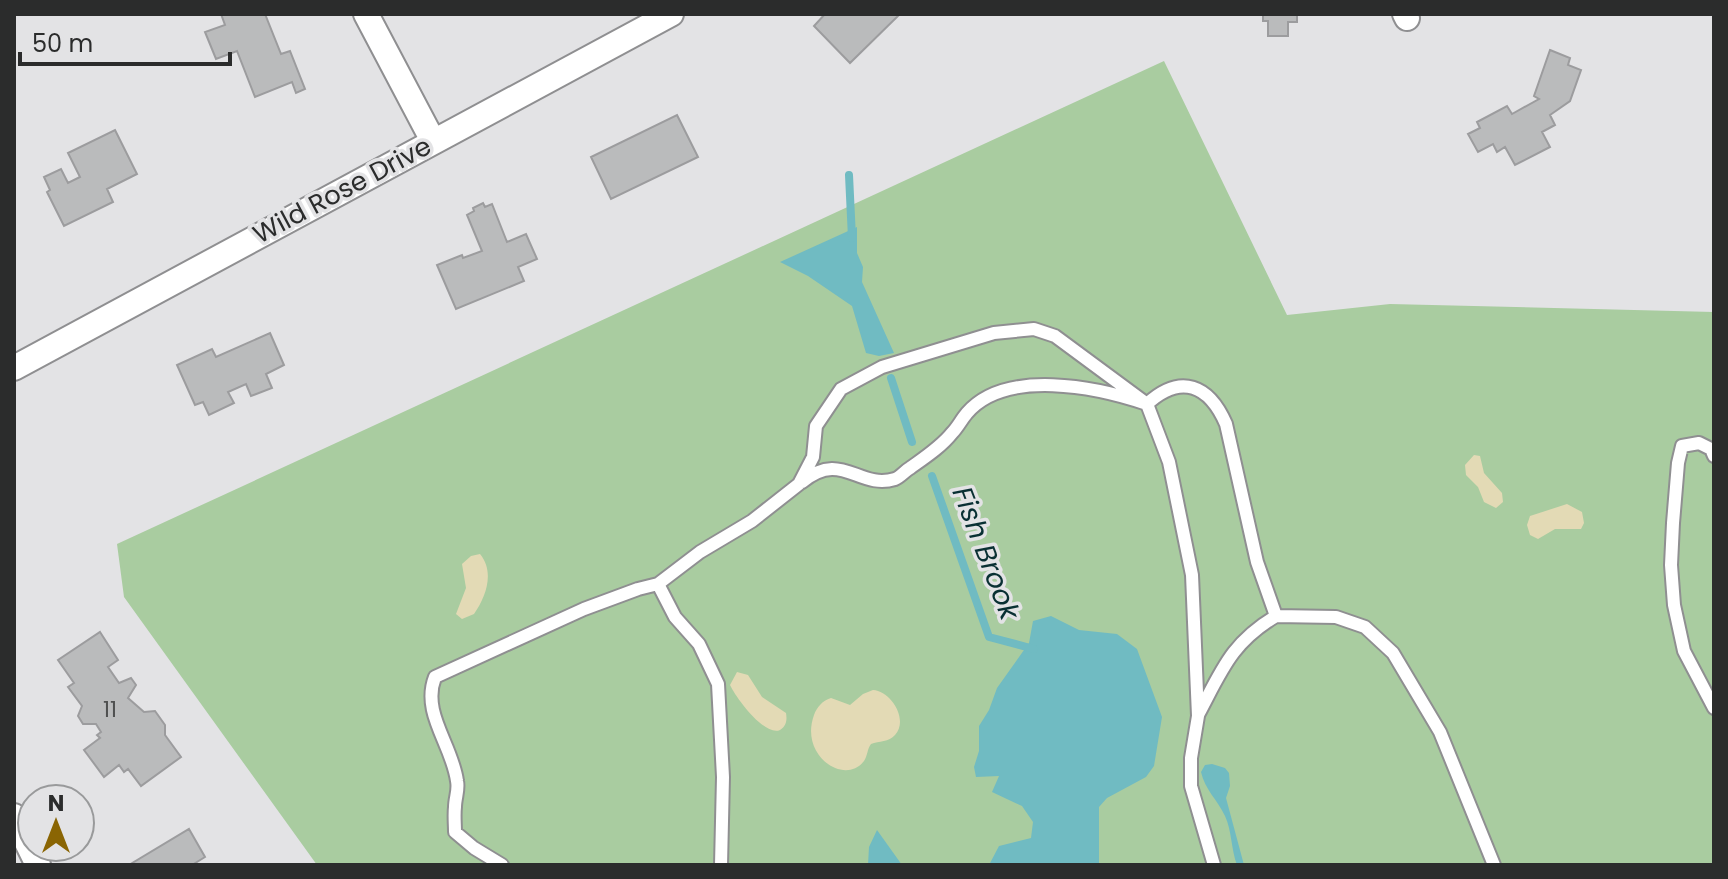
<svg xmlns="http://www.w3.org/2000/svg" width="1728" height="879" viewBox="0 0 1728 879" font-family="Poppins,sans-serif">
	<rect width="100%" height="100%" fill="#e3e3e5"/>
	<path fill="#a9cca0" d="M1164 61 1287 315 1390 304 1714 312V865H317L124 597 117 544Z"/>
	<path fill="#e3dab5" d="M1474 455 1480 456 1484 473 1502 493 1503 502 1496 508 1484 502 1478 487 1466 475 1465 465Z
		M1567 504 1582 512 1584 523 1581 529H1555L1538 539 1530 535 1527 525 1530 516Z
		M480 554C495 572 486 597 474 614L462 619 456 614 466 588 462 564 471 556Z
		M737 672 748 675 762 697 786 713C787 719 787 726 780 730 765 737 736 698 730 685Z
		M873 690C891 691 909 720 895 735 889 742 879 741 871 744 867 749 868 755 864 761 845 786 799 756 814 715 817 707 822 701 831 698L850 705 863 694Z"/>
	<path fill="#70bbc2" d="M857 227V253L863 267 862 282 894 353 879 356 866 353 852 306 808 276 780 262Z
		M1051 616 1079 630 1117 634 1137 649 1162 717 1154 766 1146 777 1107 798 1099 807V865H989L999 846 1031 838 1033 822 1022 806 992 792 999 776 976 777 974 767 979 751V726L989 710 997 688 1029 643 1033 621Z
		M1212 764 1225 768 1229 773 1230 786 1226 798 1244 865H1237C1231 849 1232 831 1225 816 1217 799 1205 790 1201 772L1205 765Z
		M877 830 902 865H903H868L869 847Z"/>
	<g fill="none" stroke-linecap="round" stroke-linejoin="round">
		<path stroke="#70bbc2" stroke-width="8" d="M849 175 852 238
			M891 378 912 442
			M932 476 989 637 1034 649"/>
	</g>
	<path fill="#babbbc" stroke="#9c9c9e" stroke-width="2" d="M221 14H265L281 54 290 51 305 89 296 93 292 82 255 97 237 51 216 59 205 32 225 25Z
		M825 14H900L850 63 814 26Z
		M1263 14H1297V22H1288V36H1268V21H1263Z
		M1550 50 1570 58 1568 65 1581 70 1570 101 1550 115 1555 125 1542 132 1550 147 1515 165 1505 147 1497 152 1493 144 1478 152 1468 134 1480 128 1477 122 1507 106 1512 114 1539 99 1534 96Z
		M677 115 698 157 611 199 591 157Z
		M115 130 137 174 107 189 113 202 64 226 47 192 50 190 44 177 61 169 68 183 80 177 68 153Z
		M483 203 485 207 492 204 507 242 526 234 537 259 518 267 524 281 456 309 437 265 462 255 463 258 482 251 467 215 474 211 473 208Z
		M270 333 284 365 266 374 272 388 251 396 246 384 228 392 234 403 209 415 203 402 195 405 177 365 212 349 216 357Z
		M100 632 118 660 108 667 119 683 131 678 136 685 128 698 144 712 155 711 165 725V735L181 757 141 786 128 769 124 772 119 765 104 777 84 750 100 738 97 735 101 732 96 724H83L78 716 82 706 68 687 74 683 58 660Z
		M189 829 205 857 192 865H129Z"/>
	<g fill="none" stroke-linecap="round" stroke-linejoin="round">
		<defs>
			<path id="lane" d="M1714 456 1711 449 1699 443 1682 446 1678 463 1673 523 1671 565 1674 605 1684 651 1714 708
				M802 482C842 449 858 490 895 479 900 477 905 471 910 468 924 458 941 447 952 433 958 427 961 420 967 413 1006 368 1097 387 1147 404 1181 373 1209 385 1226 424L1257 562 1276 616 1336 617 1365 627 1393 653 1440 732 1494 865
				M658 584 675 617 699 644 718 684 723 777 721 865
				M1198 715C1222 670 1231 643 1276 616
				M502 865 474 848 455 832C455 824 454 815 455 807 455 798 459 790 457 781 452 744 421 713 435 677L584 609 638 589 658 584 700 552 752 521 799 484 813 457 816 426 841 389 882 367 994 333 1034 329 1055 336 1147 404 1169 462 1192 575 1198 716 1191 758V786L1214 865"/>
			<path id="street" d="M366 14 433 141
				M1405 14 1407 18
				M14 368 671 14
				M14 816 38 865"/>
		</defs>
		<use href="#lane" stroke="#8f8f91" stroke-width="16"/>
		<use href="#street" stroke="#8f8f91" stroke-width="28"/>
		<use href="#lane" stroke="#fff" stroke-width="12"/>
		<use href="#street" stroke="#fff" stroke-width="24"/>
	</g>
	<g text-anchor="middle" dominant-baseline="central" stroke-width="7" stroke-linejoin="round" paint-order="stroke">
		<g font-size="22" fill="#4f5050">
			<text x="110" y="709">11</text>
		</g>
		<g font-size="26" fill="#2b2c2c" stroke="#e3e3e5">
			<text transform="translate(342 190) rotate(-28)">Wild Rose Drive</text>
		</g>
		<g font-size="28" font-style="italic" fill="#093033" stroke="#e3e3e5">
			<text transform="translate(986 553) rotate(69)">Fish Brook</text>
		</g>
	</g>
	<rect width="1728" height="879" fill="none" stroke="#2b2c2c" stroke-width="32"/>
	<g transform="translate(56 823)"><circle r="38" fill="#e3e3e5" stroke="#999a9b" stroke-width="2"/>
	<path d="M0-6L14 30L0 20L-14 30Z" fill="#8a6503"/>
	<text y="-12" font-size="22" font-weight="bold" text-anchor="middle" fill="#2b2c2c">N</text>
	</g>
	<path d="M20 52v12h210v-12" fill="none" stroke="#2b2c2c" stroke-width="4"/>
	<text x="32" y="52" font-size="24" fill="#2b2c2c" stroke="#e3e3e5" stroke-width="6" paint-order="stroke">50 m</text>
</svg>
